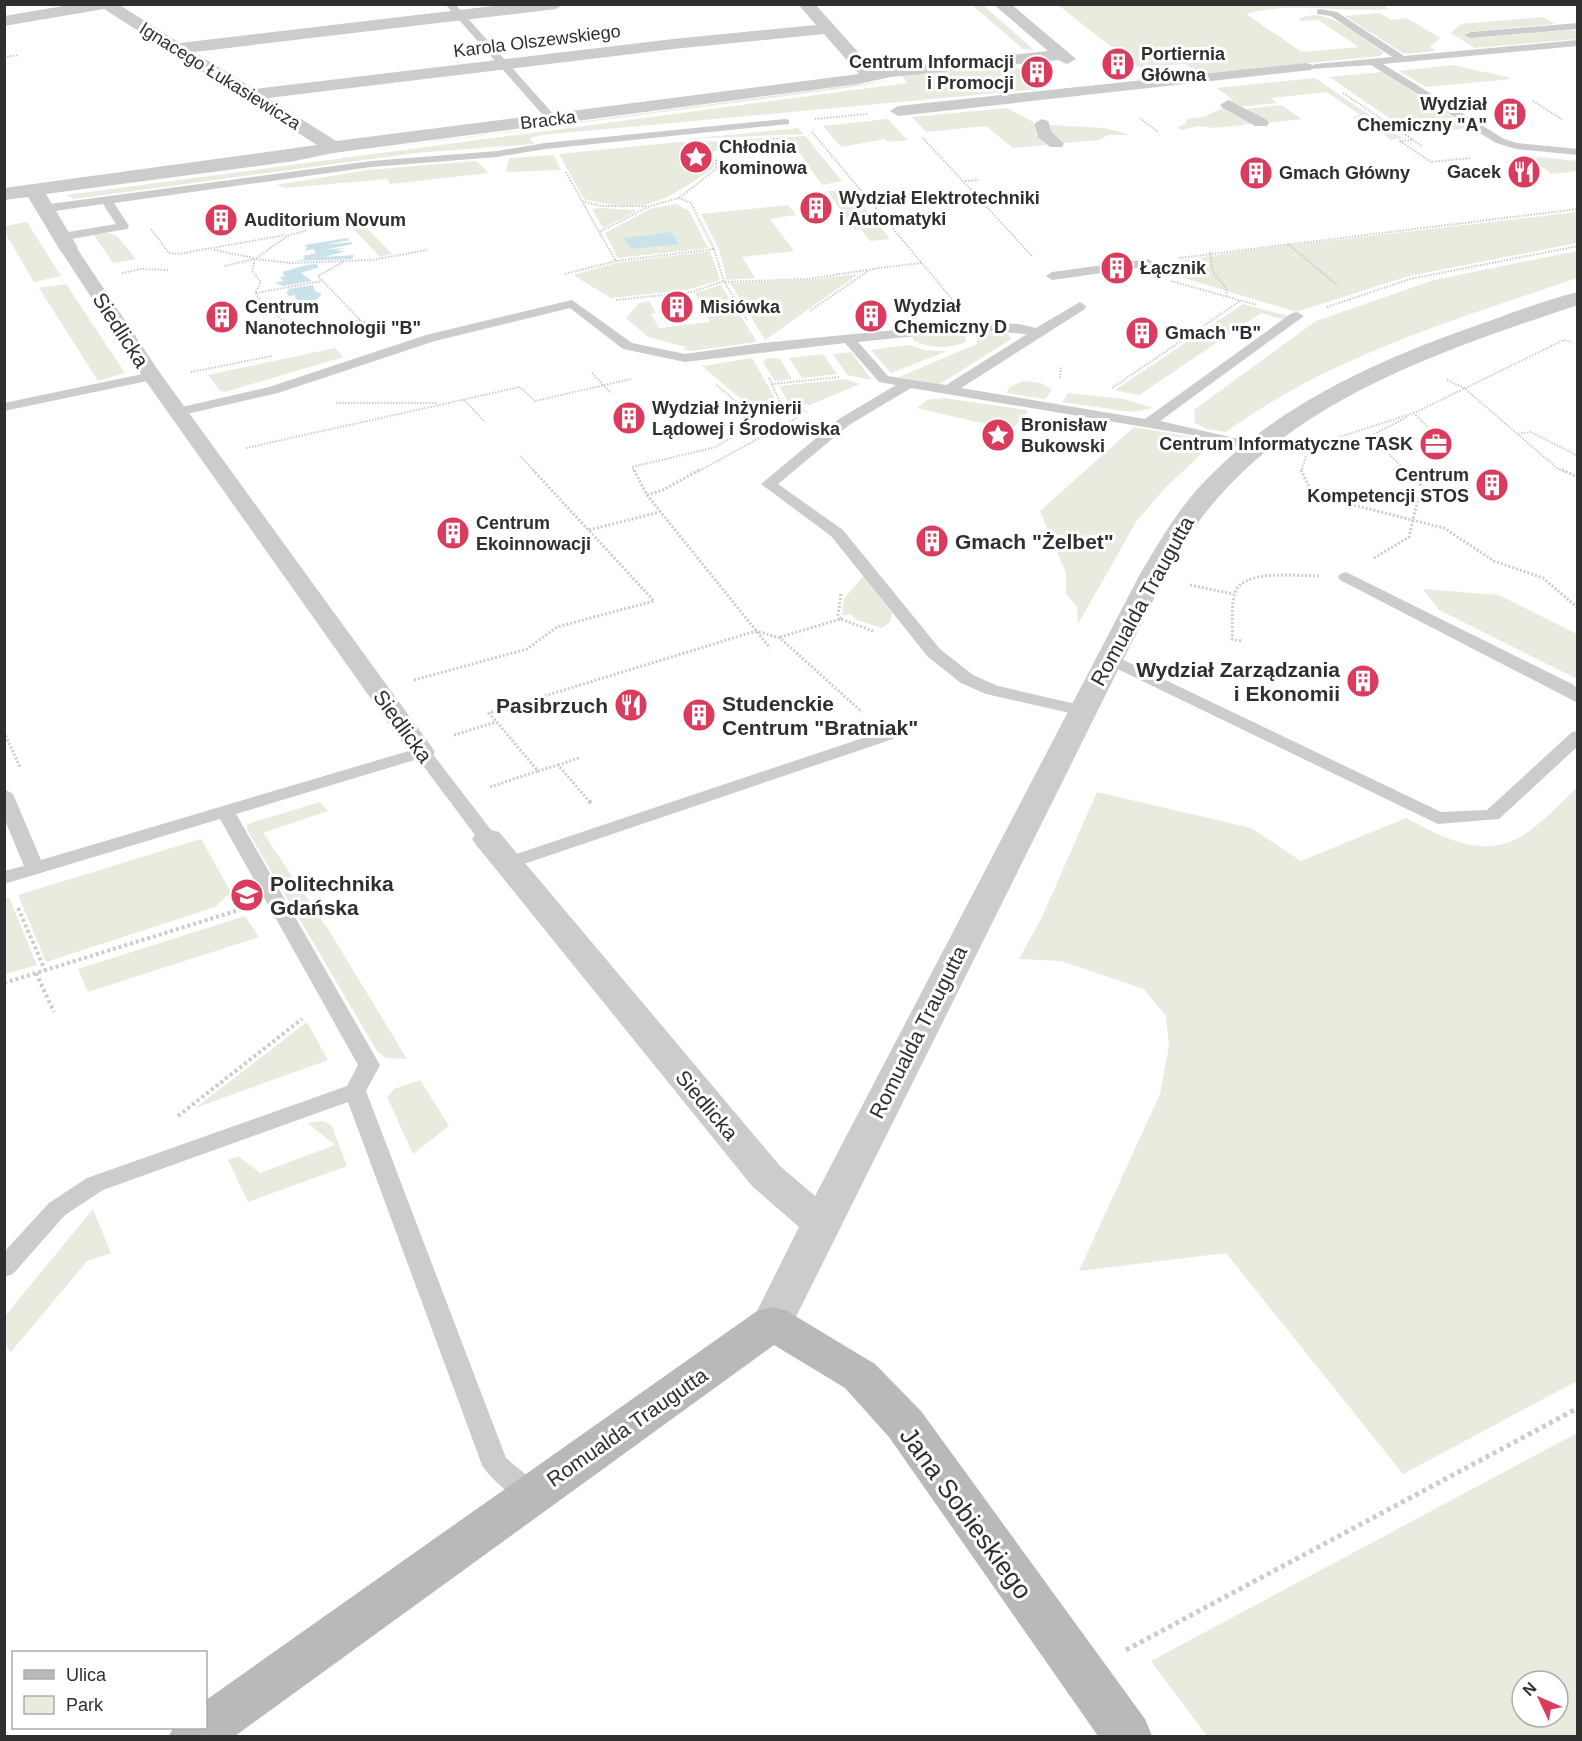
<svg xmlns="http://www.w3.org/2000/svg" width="1582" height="1741" viewBox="0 0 1582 1741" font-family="Arial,sans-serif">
	<rect width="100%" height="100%" fill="#fff"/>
	<path fill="#e7ecde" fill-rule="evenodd" d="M1382 4 1389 9C1342 13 1291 1 1246 14L1302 52 1359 47 1318 20 1301 21 1299 19C1326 4 1363 39 1384 53L1380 56 1199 74 1185 64 1137 67 1058 5Z
		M972 5H983L1034 50 1023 49Z
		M1380 13 1391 20 1407 18 1440 38 1430 47 1436 51 1404 54 1345 16Z
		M1543 17 1555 24 1466 32 1475 38 1571 30 1577 31 1578 39 1475 48 1451 33 1461 24Z
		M1013 64 1041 89 541 135 530 138 534 144 416 153 74 199 66 195 907 83 901 75Z
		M1452 65 1507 77 1511 79 1426 87 1399 71Z
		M1382 72 1466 126 1467 128 1425 134 1410 132 1329 77Z
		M1315 78 1403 138 1391 140 1381 132H1375L1353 117 1360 115 1327 92 1271 98 1277 103 1239 107 1230 103 1232 99 1216 88Z
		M891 80 846 88 341 154Z
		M1281 105 1302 119 1266 123 1245 109Z
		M1007 108 1033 122 1036 134 1047 145 1013 148 986 126 926 132 912 117Z
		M1223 108 1251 124 1214 128 1199 126 1181 130 1177 127 1185 124 1187 119 1203 117Z
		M888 119 907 140 888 142 885 139 841 147 823 126Z
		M1050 125 1104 128 1131 135H1108L1100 140 1063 143 1053 133Z
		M798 128 803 134 687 139 789 129Z
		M805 136 842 181 822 185 794 145H758L759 148 725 152 750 139Z
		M731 141 732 144 710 153 715 164 713 168C665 202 644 215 584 199L559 154 679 142Z
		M554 155 561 170 506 172 509 158Z
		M1539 157 1577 161V171L1552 174 1533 161Z
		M476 161 489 173 390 184 387 179 285 188 276 185 368 170Z
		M827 191H851L890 239 870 241 861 229 855 230Z
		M677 204 689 211 708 248 618 258 605 233 652 208Z
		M788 205 796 215 770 219 794 251 742 257 755 278 727 280 719 249 701 214Z
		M600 208 634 210 636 211 603 228 592 209Z
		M1577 212V243L1409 276 1296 312 1151 268V265L1243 251Z
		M345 220 360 221 392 254 380 257Z
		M27 222 61 276 34 282 5 233V226Z
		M108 233 117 236 136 259 113 263 94 235Z
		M710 251 720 280 687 290 611 298 573 275 616 263Z
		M1577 251V278C1455 320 1332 355 1226 432L1207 429 1195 423 1194 410 1198 407 1316 321 1434 280Z
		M858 274 765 340 730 283 808 280Z
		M66 284 125 373 98 381 39 288Z
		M721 285 757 342 689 351 683 350 686 347 648 337 626 318 638 304 649 301 656 313 651 314 659 328 710 322 695 293Z
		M1243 304 1288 316 1284 320 1261 313 1139 395 1115 390Z
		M976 331 1007 333 1011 339 940 384 899 377 977 344Z
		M936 332H965L966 342C948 349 930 349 913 340V335Z
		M909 345 924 350 947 351 891 373 871 350Z
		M335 348 343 357 225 392 220 391 208 375Z
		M851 352 872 380 847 375 833 354Z
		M823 354 837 374 802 378 789 358Z
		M752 358 776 400 748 405 702 366Z
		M768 358 780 359 792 379 775 381 763 362Z
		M845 379 860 384 810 405 789 403 779 386Z
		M1023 381 1041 383 1052 390 1045 399 1006 393 1010 387Z
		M1068 393 1124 399 1154 408 1131 412 1062 402Z
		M944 398 1027 410V414L1011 430 917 408 927 400Z
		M1134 427 1215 441 1165 488 1136 522 1078 624 1077 607 1066 594V573L1040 511Z
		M863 576 892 613 890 622 882 628 856 620 851 614 842 615 844 599Z
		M1423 589 1499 595 1577 634V679L1439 610Z
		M1577 788V1381L1403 1474 1226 1253 1079 1271 1160 1094 1169 1046 1166 1016 1144 989 1061 961 1019 959 1042 917 1097 792 1251 828 1301 861 1406 818C1441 837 1482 859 1520 837 1541 825 1559 804 1577 788Z
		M320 802 328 811 263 833 330 932 407 1059 386 1058 377 1051 247 830V825L251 823Z
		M201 839 231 892 215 907 46 962 18 895Z
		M9 897 37 965 5 974V899Z
		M245 916 259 937 88 992 78 969Z
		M307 1022 328 1060 195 1108Z
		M420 1080 449 1126 413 1154 387 1097 394 1089Z
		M323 1121 332 1126 347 1166 248 1202 228 1160 238 1156 260 1173 335 1145 307 1123Z
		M93 1209 111 1253 87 1261 10 1353 5 1341V1316Z
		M1577 1433V1736H1207L1151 1661ZM1522 1681H1558V1717H1522Z"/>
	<path fill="#cce2ea" d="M672 232 679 244 630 249 624 238Z
		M347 238 350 240 324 245 351 242 353 244 324 250 345 248 335 251H346L324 257 354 255 352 259 295 261 305 259 303 256 316 253 313 249 304 251 307 248 305 245Z
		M316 264 319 267 301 273 312 281 283 286 275 283 283 281 280 277 285 276 282 272C296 269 299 265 316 264Z
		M313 285 315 291 322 294 316 300 318 305 309 307 296 299 295 295 289 296 286 292 289 291 288 289Z"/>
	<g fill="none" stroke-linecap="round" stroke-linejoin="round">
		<path stroke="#ccc" stroke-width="2" stroke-dasharray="1.5 1.5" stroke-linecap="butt" d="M4 57 19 55
			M1343 93 1422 146
			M1533 101 1563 120
			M1140 118 1158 132
			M815 119 867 114
			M812 132 952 299
			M923 138 1032 256
			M1412 140 1400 141 1431 162 1471 158
			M566 172 599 232
			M965 181 978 180
			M582 201 601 206H646
			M953 201 979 198
			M302 222 380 217 386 221
			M307 227 305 231 289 235 255 259 252 271 261 282 255 293C289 336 309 332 360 320
			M151 229 169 253 178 254 285 235
			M1288 244 1337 285
			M714 249 724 281 747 320
			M214 250 254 258
			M1210 252 1213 272 1226 288 1227 297
			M1179 258 1578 209
			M616 261 714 249 691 203 679 198
			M343 262 318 276 360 320 368 324
			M224 266 255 259 290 263 372 260 427 250
			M122 273 141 269 168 270
			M565 274 616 261 599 232 650 206 679 198 716 169V158
			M1171 281 1257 305
			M725 282 808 279 867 270
			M256 293 322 281
			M616 300 692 292 724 281
			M1327 307 1410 279 1578 246
			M810 311 871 269 921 263
			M191 372 272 356
			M592 373 611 393
			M769 378 780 402 807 412
			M1060 378 1061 367
			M1447 380 1464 388 1557 468 1566 472
			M772 384 840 377
			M1112 388 1240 301
			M464 400 485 422
			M336 403H437
			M744 408 780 402
			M1407 417 1371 436 1407 472
			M1431 431 1414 413 1564 340 1571 342
			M1518 434 1531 432 1578 456
			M1047 440 1058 442
			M1330 440 1414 413
			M246 448 520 387 535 401 631 379
			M520 456 535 472
			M635 472 632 467 716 447 751 425 744 408 715 384
			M697 472 798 417
			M1301 472 1306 456"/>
		<path stroke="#ccc" stroke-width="3" stroke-dasharray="2 2" stroke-linecap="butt" d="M634 470 647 495 770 648
			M1301 470 1309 487 1326 498 1444 528 1494 561 1543 578 1578 608
			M1562 470 1578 477
			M647 495 663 490 699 470
			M589 530 660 512
			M1374 558 1409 537 1418 498 1429 493 1406 470
			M1190 585 1234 594
			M841 594 838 615 841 619
			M780 637 841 619 873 631
			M1241 641 1232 639C1233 625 1231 610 1234 596 1239 568 1297 576 1319 576
			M414 680 527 649 557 627 654 601 533 470
			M4 732 20 767
			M454 735 496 722
			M558 765 579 758
			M490 787 538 771
			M590 802 558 765 538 771 489 713 756 631 780 638 862 712"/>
		<path stroke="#ccc" stroke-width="4" stroke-dasharray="3 3" stroke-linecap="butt" d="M589 801 591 803
			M309 888 329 882
			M18 908 45 970
			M36 973 54 1012
			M4 983 242 909
			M178 1116 302 1019"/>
		<path stroke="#ccc" stroke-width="5" stroke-dasharray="4 4" stroke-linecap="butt" d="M1126 1650 1578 1408"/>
		<path fill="#ccc" fill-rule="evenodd" d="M445 4H455L556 117V121H548Z
			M1320 9 1337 12 1404 56 1578 40V46L1383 64 1504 139 1517 143 1578 149V155L1516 149 1496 143 1371 65 1311 69 1310 67 1315 64 1392 57 1331 16 1317 14V10Z
			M1578 23V29L1470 38 1465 35 1470 32Z
			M785 119 789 120V124L545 149 497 157 371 167 114 203 129 226 127 229 60 241 54 237 56 234 116 224 103 204 42 213 36 209 42 205 371 161 497 151 545 143Z
			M1148 259 1154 263 1152 266 1052 280 1046 276 1052 272Z
			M572 300 632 343 685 354 763 343 975 322 1019 324 1036 328 1080 302 1086 306 1085 309 961 388 1145 419 1292 313 1297 312 1304 316 1160 421 1261 444 1263 447 1261 450 1256 451 1192 435 911 388 849 425 778 484 843 530 940 649 973 675 998 686 1089 707 1092 711 1083 716 986 694 961 683 928 657 831 536 761 484 839 419 896 385 879 382 845 343 685 362 623 349 570 308 435 341 278 393 178 416 171 412 173 409 269 387 426 335ZM975 330 1027 334 946 385 888 376 858 342Z
			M152 372 157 373V379L4 411V403Z
			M1346 572 1572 684 1578 689V703L1340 580 1338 577 1340 574Z
			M1109 653 1441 812 1487 810 1572 732 1578 731V746L1499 819 1438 824 1103 662 1100 658Z
			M887 730 896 735 893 739 515 867H501L498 863 501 859Z
			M422 747 428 748 495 835 498 839 495 843H481L418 759 236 814 380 1065 366 1091 506 1458 541 1487 545 1495 541 1503C538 1504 535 1506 532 1506 520 1506 487 1475 482 1465L348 1102 103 1190 65 1215 13 1274 4 1277V1252L49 1203 87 1178 347 1086 358 1065 220 819 4 884V871L24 866 4 818V789L13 794 41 860Z"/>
		<path fill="#ccc" fill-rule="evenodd" d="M1306 63 1311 64 1313 67 1311 70 898 116 890 111 898 106Z
			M1228 100 1267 120 1269 123 1267 126H1255L1223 108 1220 105Z
			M1042 119 1048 121 1052 132 1064 144 1062 147H1050L1038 137 1034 124Z
			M68 243 74 244 160 373 431 746 435 752 431 758 422 760 413 758 145 380 59 248Z"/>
		<path fill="#ccc" fill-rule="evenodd" d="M75 4H118L180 43 511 4H564L556 9 194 52 254 89 673 39 816 25 798 4H815L874 70 1048 51 993 4H1011L1076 59 1067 64 1058 60 891 77 858 84 333 153 295 161 46 194 78 248 75 252H61L28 197 4 200V188L317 145 104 9 4 26V16ZM824 34 859 74 336 141 268 98 673 49Z
			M1578 292V305C1447 349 1301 396 1211 506 1175 549 1153 603 1127 652L787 1335 772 1339 757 1335 751 1323 799 1227 752 1186 477 846 472 839 477 832 488 829 499 832 780 1166 815 1196 1139 576C1159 542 1179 507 1207 479 1284 399 1392 354 1495 319 1522 309 1550 299 1578 292Z"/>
		<path fill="#b9b9b9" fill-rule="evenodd" d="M772 1307 787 1311 875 1364 921 1411 1145 1719 1152 1736H1098L889 1437 845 1388 774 1345 235 1736H169L173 1728H206V1700L757 1311Z"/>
	</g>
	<defs>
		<symbol id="building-disc" viewBox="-11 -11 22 22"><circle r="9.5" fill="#db3c5d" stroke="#fff"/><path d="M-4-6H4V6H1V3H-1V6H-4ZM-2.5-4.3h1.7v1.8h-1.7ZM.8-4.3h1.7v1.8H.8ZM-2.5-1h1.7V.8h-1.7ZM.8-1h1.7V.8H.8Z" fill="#fff"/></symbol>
		<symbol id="sight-disc" viewBox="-11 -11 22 22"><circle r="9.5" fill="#db3c5d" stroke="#fff"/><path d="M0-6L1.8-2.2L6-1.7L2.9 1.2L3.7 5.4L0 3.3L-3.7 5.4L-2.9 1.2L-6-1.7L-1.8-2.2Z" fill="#fff"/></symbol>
		<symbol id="restaurant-disc" viewBox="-11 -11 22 22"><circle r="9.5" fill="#db3c5d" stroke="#fff"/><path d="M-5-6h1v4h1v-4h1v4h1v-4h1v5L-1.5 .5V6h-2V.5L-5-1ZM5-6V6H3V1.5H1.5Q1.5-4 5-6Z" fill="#fff"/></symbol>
		<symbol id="office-disc" viewBox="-11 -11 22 22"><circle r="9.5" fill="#db3c5d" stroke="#fff"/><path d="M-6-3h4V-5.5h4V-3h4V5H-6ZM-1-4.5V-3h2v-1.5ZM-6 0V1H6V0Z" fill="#fff"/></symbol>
		<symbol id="university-disc" viewBox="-11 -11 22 22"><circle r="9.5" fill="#db3c5d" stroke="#fff"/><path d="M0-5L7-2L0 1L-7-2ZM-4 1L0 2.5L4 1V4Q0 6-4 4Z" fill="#fff"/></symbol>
	</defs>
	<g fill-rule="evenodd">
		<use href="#building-disc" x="1099" y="45" width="38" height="38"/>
		<use href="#building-disc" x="1018" y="53" width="38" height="38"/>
		<use href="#building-disc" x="1491" y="95" width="38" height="38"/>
		<use href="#sight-disc" x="677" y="138" width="38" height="38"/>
		<use href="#restaurant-disc" x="1505" y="153" width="38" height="38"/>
		<use href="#building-disc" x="1237" y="154" width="38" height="38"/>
		<use href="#building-disc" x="797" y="189" width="38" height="38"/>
		<use href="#building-disc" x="202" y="201" width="38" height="38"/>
		<use href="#building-disc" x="1098" y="249" width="38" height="38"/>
		<use href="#building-disc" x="658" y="288" width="38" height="38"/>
		<use href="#building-disc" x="852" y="297" width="38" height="38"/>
		<use href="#building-disc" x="203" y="298" width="38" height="38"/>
		<use href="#building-disc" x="1123" y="314" width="38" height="38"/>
		<use href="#building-disc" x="610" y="399" width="38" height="38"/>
		<use href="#sight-disc" x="979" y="416" width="38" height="38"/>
		<use href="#office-disc" x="1417" y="425" width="38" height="38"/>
		<use href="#building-disc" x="1473" y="466" width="38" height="38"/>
		<use href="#building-disc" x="434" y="514" width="38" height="38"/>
		<use href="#building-disc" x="913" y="522" width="38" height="38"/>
		<use href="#building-disc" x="1344" y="662" width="38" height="38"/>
		<use href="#restaurant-disc" x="612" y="686" width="38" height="38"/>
		<use href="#building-disc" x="680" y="696" width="38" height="38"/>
		<use href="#university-disc" x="228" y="876" width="38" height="38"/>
	</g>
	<g text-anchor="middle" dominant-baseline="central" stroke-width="6" stroke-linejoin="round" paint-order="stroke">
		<g font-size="18" fill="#2f2f2f" stroke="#fff">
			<text transform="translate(537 41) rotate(-7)">Karola Olszewskiego</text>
			<text transform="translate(220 76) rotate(32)">Ignacego Łukasiewicza</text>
			<text transform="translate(548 120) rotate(-7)">Bracka</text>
		</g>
		<g font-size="18" font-weight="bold" fill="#2f2f2f" stroke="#fff" text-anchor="start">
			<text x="1141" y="54">Portiernia<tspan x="1141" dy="21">Główna</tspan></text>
			<text x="1014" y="62" text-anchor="end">Centrum Informacji<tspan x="1014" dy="21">i Promocji</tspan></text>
			<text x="1487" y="104" text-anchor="end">Wydział<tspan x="1487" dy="21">Chemiczny "A"</tspan></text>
			<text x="719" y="147">Chłodnia<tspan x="719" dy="21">kominowa</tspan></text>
			<text x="1501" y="172" text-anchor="end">Gacek</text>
			<text x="1279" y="173">Gmach Główny</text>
			<text x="839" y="198">Wydział Elektrotechniki<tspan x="839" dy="21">i Automatyki</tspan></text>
			<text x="244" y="220">Auditorium Novum</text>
			<text x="1140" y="268">Łącznik</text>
			<text x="894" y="306">Wydział<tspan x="894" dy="21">Chemiczny D</tspan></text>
			<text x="245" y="307">Centrum<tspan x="245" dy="21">Nanotechnologii "B"</tspan></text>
			<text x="700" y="307">Misiówka</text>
			<text x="1165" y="333">Gmach "B"</text>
			<text x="652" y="408">Wydział Inżynierii<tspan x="652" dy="21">Lądowej i Środowiska</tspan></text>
			<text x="1021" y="425">Bronisław<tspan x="1021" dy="21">Bukowski</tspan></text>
			<text x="1413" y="444" text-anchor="end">Centrum Informatyczne TASK</text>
			<text x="1469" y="475" text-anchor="end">Centrum<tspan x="1469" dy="21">Kompetencji STOS</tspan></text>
			<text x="476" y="523">Centrum<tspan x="476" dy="21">Ekoinnowacji</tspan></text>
		</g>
		<g font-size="21" fill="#2f2f2f" stroke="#fff">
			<text transform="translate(121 330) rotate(57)">Siedlicka</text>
			<text transform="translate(1142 601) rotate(-61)">Romualda Traugutta</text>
			<text transform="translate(403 726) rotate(54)">Siedlicka</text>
			<text transform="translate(918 1032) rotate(-63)">Romualda Traugutta</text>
			<text transform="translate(707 1105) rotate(50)">Siedlicka</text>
			<text transform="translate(627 1427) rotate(-35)">Romualda Traugutta</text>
		</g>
		<g font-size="21" font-weight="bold" fill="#2f2f2f" stroke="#fff" text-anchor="start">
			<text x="955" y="541">Gmach "Żelbet"</text>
			<text x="1340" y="669" text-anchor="end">Wydział Zarządzania<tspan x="1340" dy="24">i Ekonomii</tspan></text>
			<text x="722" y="703">Studenckie<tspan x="722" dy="24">Centrum "Bratniak"</tspan></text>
			<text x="608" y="705" text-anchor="end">Pasibrzuch</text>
			<text x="270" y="883">Politechnika<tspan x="270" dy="24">Gdańska</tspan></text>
		</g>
		<g font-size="26" fill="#2f2f2f" stroke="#fff">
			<text transform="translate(966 1513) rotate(54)">Jana Sobieskiego</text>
		</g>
	</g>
	<rect width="1582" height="1741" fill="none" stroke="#2f2f2f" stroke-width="12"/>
	<rect x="12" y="1651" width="195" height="78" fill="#ffffff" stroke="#acacac" stroke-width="1.5"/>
	<rect x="24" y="1670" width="30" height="9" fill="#b9b9b9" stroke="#acacac" stroke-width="1.5"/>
	<text x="66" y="1681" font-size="18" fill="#2f2f2f">Ulica</text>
	<rect x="24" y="1696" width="30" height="18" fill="#e7ecde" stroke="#acacac" stroke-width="1.5"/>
	<text x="66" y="1711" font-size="18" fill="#2f2f2f">Park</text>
	<g transform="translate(1540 1699) rotate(314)"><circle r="28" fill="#ffffff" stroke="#acacac" stroke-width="1.5"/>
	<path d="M0-4.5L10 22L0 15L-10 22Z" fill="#db3c5d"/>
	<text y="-9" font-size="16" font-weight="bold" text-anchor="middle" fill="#2f2f2f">N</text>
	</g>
</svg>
